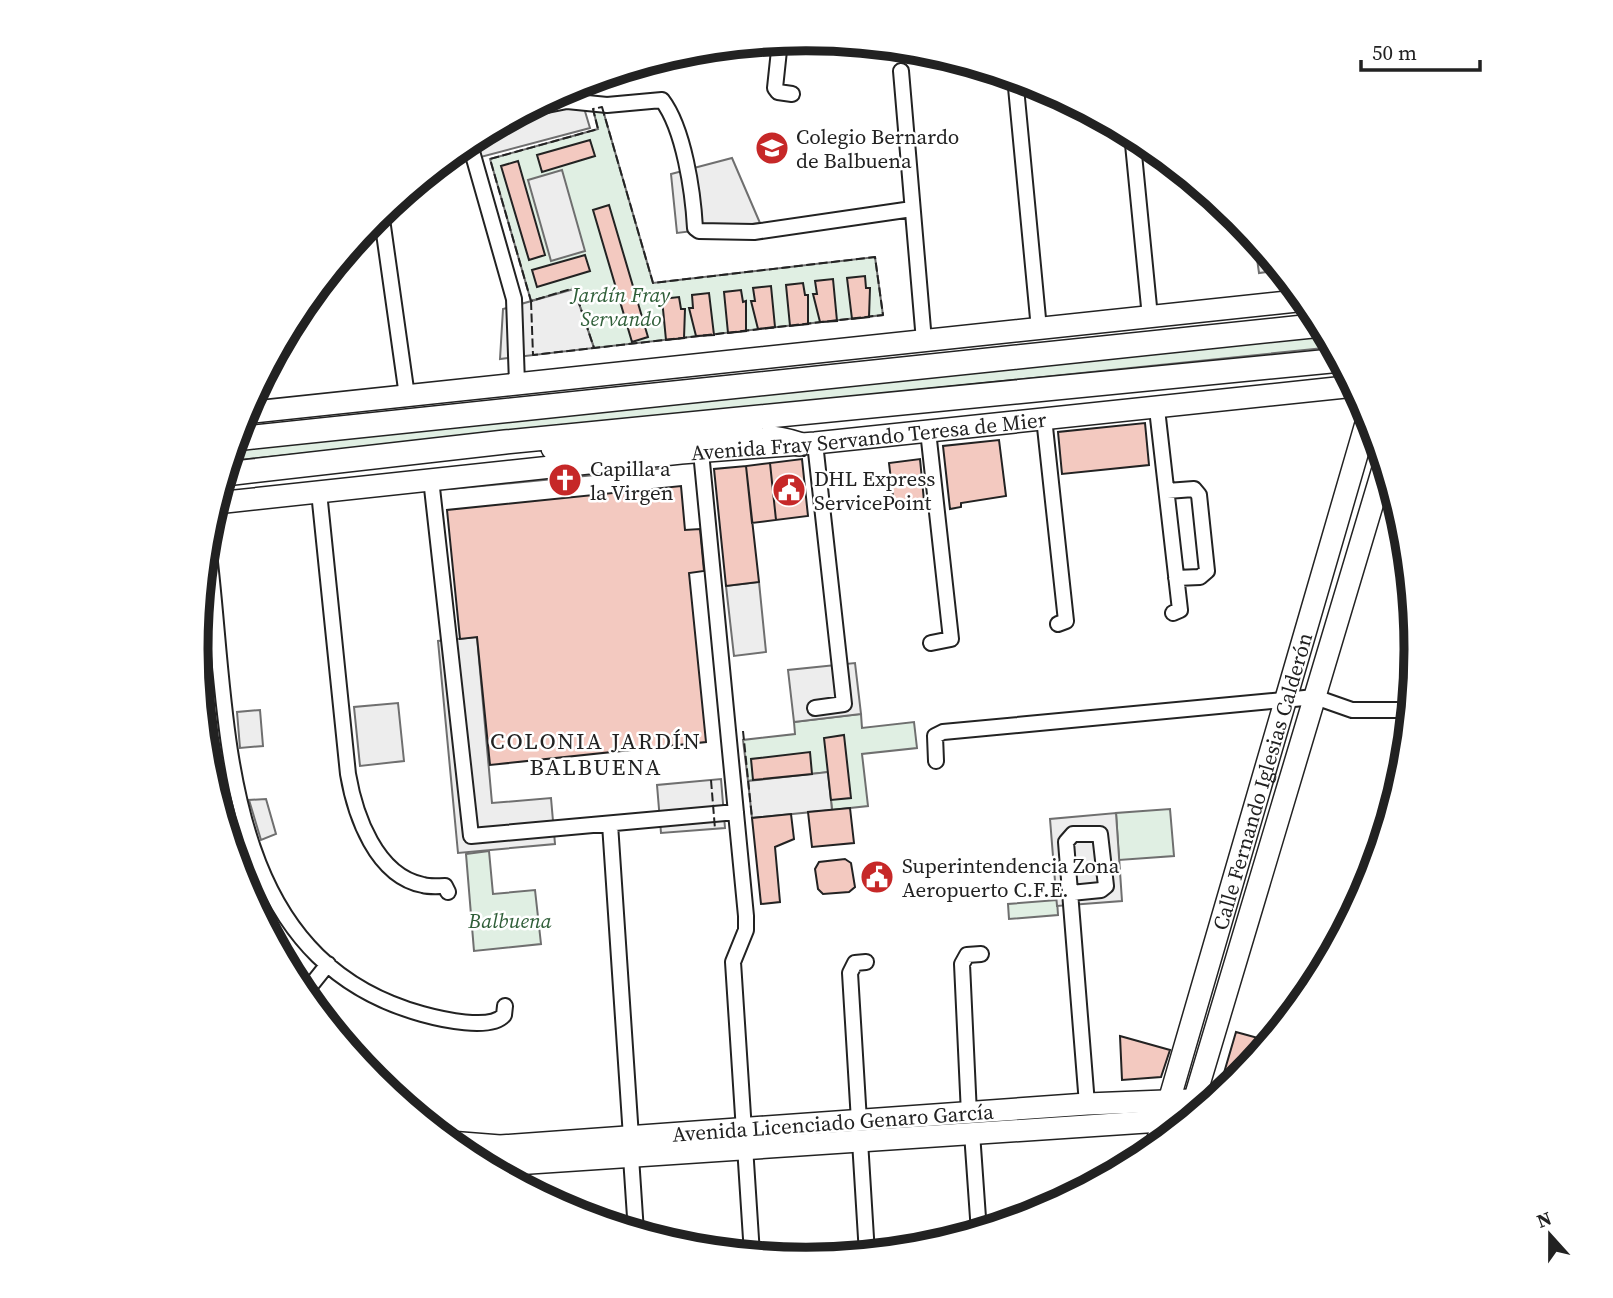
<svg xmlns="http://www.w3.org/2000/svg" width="1613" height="1298" viewBox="0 0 1613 1298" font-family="'Source Serif 4',serif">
	<rect width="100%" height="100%" fill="#fff"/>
	<path fill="#e0efe3" stroke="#6f6f6f" stroke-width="2" d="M602 107 653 283 875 257 883 315 594 348 574 289 531 301 490 159 598 129 593 109Z
		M1325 331 1334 347 229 461 234 443Z
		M861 714 862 728 914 722 917 748 862 754 868 806 832 810 828 772 748 781 743 740 795 734 794 722Z
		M1170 809 1174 856 1119 860 1116 813Z
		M489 851 493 894 535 890 541 944 474 951 466 854Z
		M1057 900 1058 915 1009 919 1008 904Z"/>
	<path fill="#ededed" stroke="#6f6f6f" stroke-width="2" d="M578 88 590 128 458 163 456 151 468 141 561 91Z
		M732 158 760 223 677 233 671 174Z
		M562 170 585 251 551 261 528 180Z
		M1254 237 1281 270 1259 273Z
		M574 289 594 348 500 359 503 309Z
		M673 458 666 468 451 489 444 481Z
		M759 582 766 652 734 656 726 586Z
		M477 637 492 803 551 798 555 844 458 853 438 641Z
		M855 663 861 714 794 722 788 670Z
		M398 703 404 761 360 766 354 707Z
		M260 710 263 746 240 748 237 712Z
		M828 772 832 810 752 818 748 781Z
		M721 779 725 828 661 833 657 785Z
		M266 799 276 834 261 840 249 800Z
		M1116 813 1122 901 1057 906 1050 819Z"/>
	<path fill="#f3c9c0" stroke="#222" stroke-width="2" d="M590 140 595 156 542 172 537 155Z
		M518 161 545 255 529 260 501 166Z
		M609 205 648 337 632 342 593 210Z
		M585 255 590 271 537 287 532 270Z
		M865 276 866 288H870L869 317 852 319 847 278Z
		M833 279 837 321 820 322 813 294H817L815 281Z
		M803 283 805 295H808V324L790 326 786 285Z
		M771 286 775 327 758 329 751 301H755L753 288Z
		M741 290 743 302 746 301V331L728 333 724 292Z
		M709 293 714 335 696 336 689 308H693L692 295Z
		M679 297 681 309H685L684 338 666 340 662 299Z
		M1145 423 1149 465 1062 474 1058 432Z
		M999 440 1006 496 961 503V507L950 509 943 446Z
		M802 459 808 516 776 520 770 463Z
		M920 459 924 501 894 505 889 463Z
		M770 463 776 520 752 523 746 466Z
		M746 466 759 582 726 586 714 469Z
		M681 486 685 530 700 529 704 571 689 573 706 742 490 765 477 637 460 639 447 510Z
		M844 735 851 798 831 800 824 738Z
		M810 752 812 774 753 780 751 759Z
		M850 808 854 843 812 847 808 812Z
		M791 814 794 839 775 847 780 902 761 904 752 818Z
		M845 859 851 863 855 887 849 892 823 894 818 889 815 869 819 862Z
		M1236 1032 1269 1041 1238 1081 1221 1083Z
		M1120 1036 1170 1050 1161 1077 1122 1080Z"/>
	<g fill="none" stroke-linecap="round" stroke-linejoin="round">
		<defs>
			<path id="street" d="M780 41 775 88 778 92 792 94
				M901 71 924 341
				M1015 77 1039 329
				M527 109 567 101 607 105 662 100C684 129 693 192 695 228L699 231 754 232 912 209
				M1132 134 1150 317
				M469 141 514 299 517 383
				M381 212 407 396
				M1157 409 1180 610 1173 613
				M1044 418 1066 621 1058 624
				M928 431 951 639 931 643
				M701 452 746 916V930L733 962 752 1254
				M431 479 471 836 736 812
				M1167 491 1194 489 1199 495 1207 571 1200 577 1176 578
				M319 492 348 774C355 815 376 876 423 885 430 887 438 886 445 886L448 892
				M207 538C231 711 210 955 422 1014 440 1019 491 1031 504 1015L505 1006
				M815 708 844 704 815 443
				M936 761 935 736 943 732 1315 697 1352 710H1411
				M610 824 631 1137
				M1071 893 1101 890 1106 886 1100 834H1073L1066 842 1087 1104
				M304 994 328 964
				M969 1114 962 964 967 955 981 954
				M859 1121 850 973 855 963 866 962
				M972 1133 979 1232
				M860 1141 867 1254
				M631 1157 636 1232"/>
			<g id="secondary">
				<path d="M244 413 1306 300"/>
				<path id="s1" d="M216 503 681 453 815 443 1355 386"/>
				<path d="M1191 1111 1385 462"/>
				<path id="s2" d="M449 1142 500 1146 1087 1104 1216 1099"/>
				<path id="s3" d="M1155 1149 1369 413"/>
				<path d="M485 1166 1191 1119"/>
			</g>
			<path id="primary" d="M235 439 1322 325
				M553 448C630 458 730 420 799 444
				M225 474 505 442 1341 360"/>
		</defs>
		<use href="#street" stroke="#222" stroke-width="18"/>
		<use href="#secondary" stroke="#222" stroke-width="24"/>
		<use href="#primary" stroke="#222" stroke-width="26"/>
		<use href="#street" stroke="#fff" stroke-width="14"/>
		<use href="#secondary" stroke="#fff" stroke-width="21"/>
		<use href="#primary" stroke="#fff" stroke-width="23"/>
		<path stroke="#222" stroke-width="2" stroke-dasharray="9 3.5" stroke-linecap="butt" d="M602 107 653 283 875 257 883 315 594 348 574 288 531 301 490 159 598 129 593 109Z
			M531 301 533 355 594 348
			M743 731 752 818
			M711 780 715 829"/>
	</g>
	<defs>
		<symbol id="school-disc" viewBox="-11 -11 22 22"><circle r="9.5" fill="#c62828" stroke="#fff"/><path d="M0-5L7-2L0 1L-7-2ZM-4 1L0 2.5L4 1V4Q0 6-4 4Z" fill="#fff"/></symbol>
		<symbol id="church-disc" viewBox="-11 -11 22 22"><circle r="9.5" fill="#c62828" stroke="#fff"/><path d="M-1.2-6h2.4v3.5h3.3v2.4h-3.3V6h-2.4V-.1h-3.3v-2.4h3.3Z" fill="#fff"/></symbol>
		<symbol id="civic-disc" viewBox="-11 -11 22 22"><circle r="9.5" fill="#c62828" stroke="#fff"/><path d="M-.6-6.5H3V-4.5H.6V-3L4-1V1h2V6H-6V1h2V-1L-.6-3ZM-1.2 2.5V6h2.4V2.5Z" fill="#fff"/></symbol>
	</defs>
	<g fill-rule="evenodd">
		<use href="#school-disc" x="753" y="129" width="38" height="38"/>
		<use href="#church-disc" x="546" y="461" width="38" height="38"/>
		<use href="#civic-disc" x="770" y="471" width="38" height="38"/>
		<use href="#civic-disc" x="858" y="858" width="38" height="38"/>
	</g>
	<g text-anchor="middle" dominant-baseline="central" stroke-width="5" stroke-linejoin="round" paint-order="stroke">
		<g font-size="21" fill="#222" stroke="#fff" text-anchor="start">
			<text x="796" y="136">Colegio Bernardo<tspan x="796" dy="24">de Balbuena</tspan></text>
			<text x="590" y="468">Capilla a<tspan x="590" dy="24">la Virgen</tspan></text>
			<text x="814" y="478">DHL Express<tspan x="814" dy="24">ServicePoint</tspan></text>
			<text x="902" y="865">Superintendencia Zona<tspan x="902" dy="24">Aeropuerto C.F.E.</tspan></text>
		</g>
		<g font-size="21" font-style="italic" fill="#2f5e38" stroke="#fff">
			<text x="621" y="294">Jardín Fray<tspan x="621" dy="24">Servando</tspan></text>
			<text x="510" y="920">Balbuena</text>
		</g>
		<g font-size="21" fill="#222" stroke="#fff">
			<text stroke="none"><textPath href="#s1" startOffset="656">Avenida Fray Servando Teresa de Mier</textPath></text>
			<text stroke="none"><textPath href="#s3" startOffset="383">Calle Fernando Iglesias Calderón</textPath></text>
			<text stroke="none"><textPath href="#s2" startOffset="385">Avenida Licenciado Genaro García</textPath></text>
		</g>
		<g font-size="23" letter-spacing="2" fill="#222" stroke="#fff">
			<text x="596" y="741">COLONIA JARDÍN<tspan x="596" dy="26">BALBUENA</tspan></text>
		</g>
	</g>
	<path d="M0 0H1613V1298H0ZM208 649a598 598 0 1 1 1196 0a598 598 0 1 1-1196 0Z" fill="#fff" fill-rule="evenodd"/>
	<path fill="none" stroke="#222" stroke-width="9" d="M208 649a598 598 0 1 1 1196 0a598 598 0 1 1-1196 0Z"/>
	<g transform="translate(1550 1235) rotate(339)" stroke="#ffffff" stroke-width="5" paint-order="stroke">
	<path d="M0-5L12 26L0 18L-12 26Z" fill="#222222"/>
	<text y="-10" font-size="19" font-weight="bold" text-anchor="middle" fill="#222222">N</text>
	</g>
	<path d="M1361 60v10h119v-10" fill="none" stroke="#222222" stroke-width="3.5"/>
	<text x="1372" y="60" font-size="21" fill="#222222" stroke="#ffffff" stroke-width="5" paint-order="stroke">50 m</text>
</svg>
